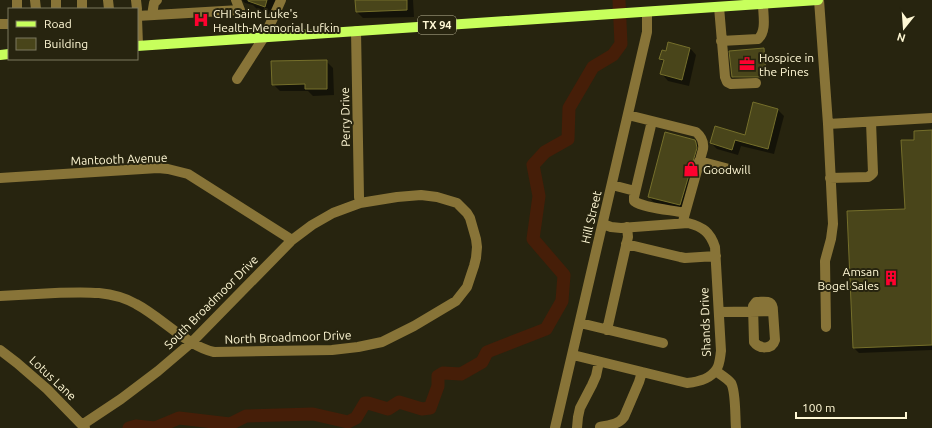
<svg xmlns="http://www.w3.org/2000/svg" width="932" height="428" viewBox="0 0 932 428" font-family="Ubuntu,sans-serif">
	<rect width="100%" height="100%" fill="#27240f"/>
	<path fill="#0007" d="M242 0H280L275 16 259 11 253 5 245 3Z
		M356 0H413L414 17 363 18 357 12Z
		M690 48 696 55 689 86 668 81 662 74 664 63 660 59 667 52Z
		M763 49 765 51 766 78H734L733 77Z
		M326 61 333 68 334 95 313 96 308 91H280L273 84Z
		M777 109 784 116 774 154 741 146 738 155 717 149 711 143 745 137Z
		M932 131V350L859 353 854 348 906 210 915 141Z
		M694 141 701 148 687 212 655 204 649 197Z"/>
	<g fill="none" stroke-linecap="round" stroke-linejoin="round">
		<path stroke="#461e08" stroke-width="13" d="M129 428 136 426 155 428 179 418 230 424 246 416 313 414 348 422 356 418 365 403H368L388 409 399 402 422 409 430 408 438 386V376L443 373 461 374 482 362 487 352 546 329 562 301 564 275 533 239 539 196 533 165 545 152 568 139 569 108 593 67 613 55 621 44 619 0"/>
	</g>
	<path fill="#49451a" stroke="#756f2b" d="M248 0H267L265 7 248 1Z
		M355 0H407V10L356 12Z
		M668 42 690 48 682 80 660 74 664 60 659 59 662 50 666 51Z
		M764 48 766 77H732L729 51Z
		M327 60V89H305V84L272 85 271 61Z
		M753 102 778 109 768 149 735 140 732 150 710 143 715 126 745 135Z
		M932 130V345L853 348 847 211 905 209 901 140H914V131Z
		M665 132 695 140 696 143 697 148 680 205 648 197Z"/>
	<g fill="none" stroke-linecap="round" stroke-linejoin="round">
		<path stroke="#887438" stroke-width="10" d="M17 0V9
			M35 0 36 9
			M56 0V9
			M82 0V9
			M108 0 109 9
			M136 0 137 9
			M819 0 828 124 833 224 831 239 825 261 826 327
			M719 7 725 77 727 82 731 84 756 83
			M152 15 154 3 157 0
			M137 16 240 10 236 0
			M137 18 138 45
			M0 24H9
			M356 31 359 197 360 203
			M721 41 758 39C767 31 763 15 763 4
			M237 79 264 37 273 18 281 0
			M628 115 696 132C702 137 704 142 703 149L684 217 683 223
			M652 121 634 197V201C643 208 672 210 685 213
			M828 124 932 118
			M699 161 729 169
			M0 178 158 168 168 169 188 174 292 240
			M830 178 868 177 871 175 873 173 871 122
			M612 185 635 191
			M626 244 680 257 685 258 716 256
			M0 296C18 295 37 294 55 293 83 292 111 290 136 304 161 317 187 346 214 352L332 350 358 347 382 342 414 326 456 301 467 287 474 266 476 258 477 247 476 239 470 218 467 213 457 203 437 197 421 195 397 197 360 203 333 213 312 225 292 240 192 342 158 371 121 399 82 425
			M719 312 773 311 775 340C772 350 759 349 754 342L753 306 756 302C766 302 773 299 773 311
			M580 323 663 343
			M607 330 628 237 627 227
			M0 350 17 363 47 389 85 428
			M573 355 687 383C697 382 710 379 716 370 720 365 720 357 721 351L715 247C710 232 703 227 688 223L621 228 611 227 603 224
			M716 371C721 375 727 378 731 383 736 391 735 418 736 428
			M600 427C609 425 618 425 624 417L639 382 642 372
			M555 428 647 32V12
			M577 428 578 417 580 408 592 385 596 376 599 362"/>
		<path stroke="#c7ff5c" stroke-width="10" d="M137 46 818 0
			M0 55 9 54"/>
	</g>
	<defs>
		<symbol id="hospital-bare" viewBox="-9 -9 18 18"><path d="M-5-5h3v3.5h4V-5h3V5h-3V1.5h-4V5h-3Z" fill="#ff012f" stroke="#27240f" stroke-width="2.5" paint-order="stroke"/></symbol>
		<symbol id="office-bare" viewBox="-9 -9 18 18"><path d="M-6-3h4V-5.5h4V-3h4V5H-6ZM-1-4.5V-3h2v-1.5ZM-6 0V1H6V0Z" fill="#ff012f" stroke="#27240f" stroke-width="2.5" paint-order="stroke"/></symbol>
		<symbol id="shop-bare" viewBox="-9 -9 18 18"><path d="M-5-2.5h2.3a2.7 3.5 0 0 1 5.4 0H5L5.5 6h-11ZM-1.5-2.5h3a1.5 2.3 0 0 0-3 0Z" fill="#ff012f" stroke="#27240f" stroke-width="2.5" paint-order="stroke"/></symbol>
		<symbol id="building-bare" viewBox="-9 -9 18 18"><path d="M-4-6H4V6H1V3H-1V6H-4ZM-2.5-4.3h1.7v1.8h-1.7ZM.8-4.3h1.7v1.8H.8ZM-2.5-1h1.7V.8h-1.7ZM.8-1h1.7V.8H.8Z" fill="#ff012f" stroke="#27240f" stroke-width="2.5" paint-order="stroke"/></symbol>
	</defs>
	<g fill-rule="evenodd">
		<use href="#hospital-bare" x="190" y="9" width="22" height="22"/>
		<use href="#office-bare" x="736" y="53" width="22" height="22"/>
		<use href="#shop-bare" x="680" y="158" width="22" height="22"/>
		<use href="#building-bare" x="880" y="267" width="22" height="22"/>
	</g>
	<g text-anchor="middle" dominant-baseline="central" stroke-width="4" stroke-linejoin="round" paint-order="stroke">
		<rect fill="#27240f" stroke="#beb89a" stroke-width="1" x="418" y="16" width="38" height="18" rx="3"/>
		<g font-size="11" font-weight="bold" fill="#fff8d5">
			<text x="437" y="25">TX 94</text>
		</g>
		<g font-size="12" fill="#fff8d5" stroke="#27240f" text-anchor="start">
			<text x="213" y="13">CHI Saint Luke's<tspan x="213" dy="14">Health-Memorial Lufkin</tspan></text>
			<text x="759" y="57">Hospice in<tspan x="759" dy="14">the Pines</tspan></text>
			<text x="703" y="169">Goodwill</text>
			<text x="879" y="271" text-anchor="end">Amsan<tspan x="879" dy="14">Bogel Sales</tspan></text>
		</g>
		<g font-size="12" fill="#fff8d5" stroke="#27240f">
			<text transform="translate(345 117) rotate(-91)">Perry Drive</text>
			<text transform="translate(119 159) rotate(-2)">Mantooth Avenue</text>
			<text transform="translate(591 217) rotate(-77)">Hill Street</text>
			<text transform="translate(211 302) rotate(-45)">South Broadmoor Drive</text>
			<text transform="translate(705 322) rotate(-92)">Shands Drive</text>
			<text transform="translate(288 337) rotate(-2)">North Broadmoor Drive</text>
			<text transform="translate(53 378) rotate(43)">Lotus Lane</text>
		</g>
	</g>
	<rect x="8" y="8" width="130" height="52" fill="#27240f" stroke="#7d795e"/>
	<rect x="16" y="21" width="20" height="6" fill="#c7ff5c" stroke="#7d795e"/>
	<text x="44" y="28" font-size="12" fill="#fff8d5">Road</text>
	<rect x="16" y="38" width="20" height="12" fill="#49451a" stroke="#7d795e"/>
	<text x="44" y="48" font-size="12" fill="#fff8d5">Building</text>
	<g transform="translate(904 28) rotate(197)" stroke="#27240f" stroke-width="3" paint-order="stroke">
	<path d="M0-3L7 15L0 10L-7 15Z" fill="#fff8d5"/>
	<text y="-6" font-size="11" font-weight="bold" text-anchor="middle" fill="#fff8d5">N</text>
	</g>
	<path d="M796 412v6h110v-6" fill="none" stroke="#fff8d5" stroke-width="2"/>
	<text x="802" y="412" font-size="12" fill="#fff8d5" stroke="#27240f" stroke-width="3" paint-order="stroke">100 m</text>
</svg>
